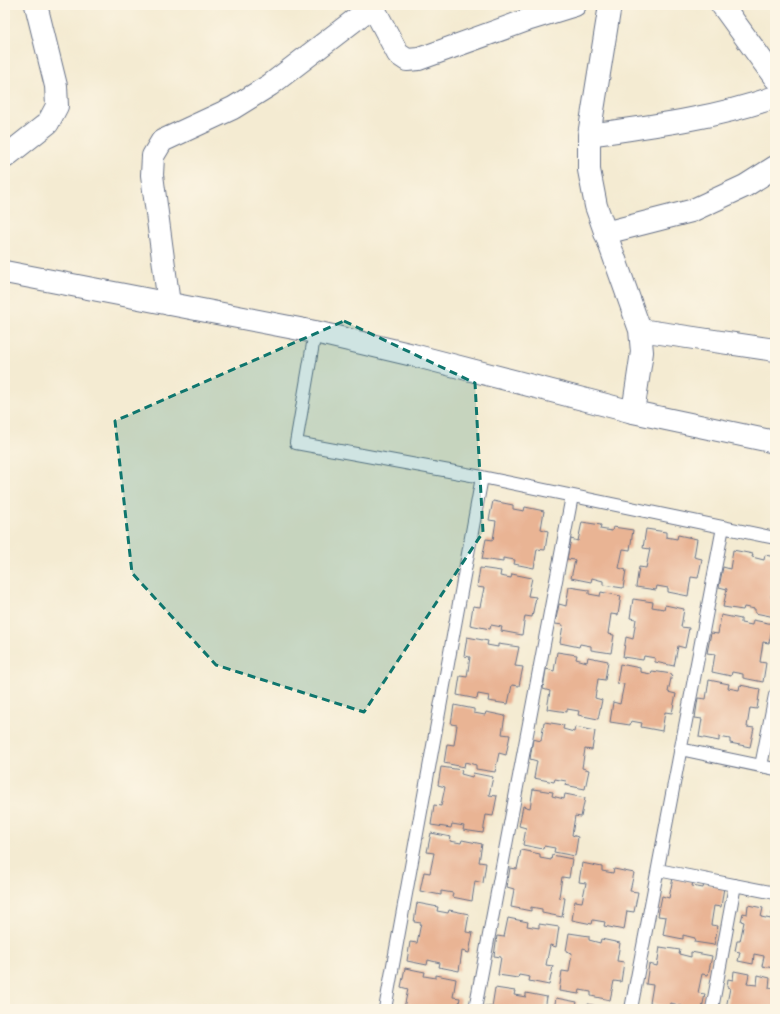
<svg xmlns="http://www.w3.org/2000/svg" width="780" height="1014" viewBox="0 0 780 1014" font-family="'Comic Neue',sans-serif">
	<rect width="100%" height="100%" fill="#fcf5e5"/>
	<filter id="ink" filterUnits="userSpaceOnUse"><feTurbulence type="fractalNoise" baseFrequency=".025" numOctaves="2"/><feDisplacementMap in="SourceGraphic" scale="8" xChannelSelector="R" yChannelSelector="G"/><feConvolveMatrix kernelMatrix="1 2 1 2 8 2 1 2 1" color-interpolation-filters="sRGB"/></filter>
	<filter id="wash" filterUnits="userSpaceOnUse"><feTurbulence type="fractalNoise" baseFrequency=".012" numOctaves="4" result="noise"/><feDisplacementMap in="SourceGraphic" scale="16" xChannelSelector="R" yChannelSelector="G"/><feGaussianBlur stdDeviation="0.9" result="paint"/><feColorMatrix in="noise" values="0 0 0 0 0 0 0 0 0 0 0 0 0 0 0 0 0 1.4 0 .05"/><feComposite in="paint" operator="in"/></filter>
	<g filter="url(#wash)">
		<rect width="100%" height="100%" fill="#f4ebd2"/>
		<g id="blocks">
			<path fill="#e9b494" d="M493 501 513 505V509L524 511 525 507 544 511 541 529 548 531 545 550 537 549 534 568 514 564 515 560 503 558V562L482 559 486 539 493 540 496 521 489 520Z
				M582 522 601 525 600 529 612 531 613 527 633 530 630 550 623 549 619 568 626 570 623 588 603 585V581L592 578 591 582 571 578 575 560 567 559 571 539 578 541Z
				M646 529 666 532V537L677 539 678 535 697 539 694 557 702 559 698 578 691 577 688 596 668 592V588L657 586 656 590 636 587 639 567 646 568 650 549 643 548Z
				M733 550 753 554 752 557 764 560 765 555 775 557V577L771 597H775V617L755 613V609L744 607 743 610 723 607 727 589 719 587 723 567 730 569Z
				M480 568 501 571 500 576 511 578 512 574 532 578 528 596 536 597 532 617 525 616 522 635 501 631 502 627 491 625 490 629 470 625 473 606 480 607 484 588 477 587Z
				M569 587 589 590V594L600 596 601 592 621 596 618 615 611 614 608 634 614 635 611 653 591 650V646L580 644 579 647 560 643 563 625 555 624 559 604 566 606Z
				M633 599 653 602 652 607 664 609 665 605 684 609 681 627 689 628 685 648 678 646 674 666 655 662V658L644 656 643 660 623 657 626 637 633 639 636 619 630 618Z
				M721 615 741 619V623L752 625 753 620 773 624 769 643 763 642 760 662 766 663 763 682 743 678V674L732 672 731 676 712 672 715 654 707 653 711 633 718 634Z
				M467 637 488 641 487 645 498 647V644L519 647 515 666 523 667 519 686 512 685 508 704 488 701 489 696 478 694 477 699 457 695 460 676 467 677 470 657 464 656Z
				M557 652 577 655 576 659 587 662 588 657 608 661 605 680 598 679 595 698 602 700 598 719 578 715 579 711 567 709V712L547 709 550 691 543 689 546 669 554 671Z
				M620 664 640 668V672L651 674 652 671 672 674 668 692 676 694 672 713 665 712 662 731 641 727 642 723 631 721 630 725 610 722 613 702 620 704 624 684 617 683Z
				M709 680 729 684 728 688 739 690 740 685 760 689 757 709 750 708 747 727 754 728 750 747 730 743V739L719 737V741L699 737 702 719 695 718 698 698 706 699Z
				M454 705 474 709V713L485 715 486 712 505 716 502 734 510 735 506 755 499 753 495 772 476 769V765L465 762 464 767 444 763 447 744 454 745 457 725 451 724Z
				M544 722 564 725 563 729 574 732 575 727 595 731 592 750 585 749 582 768 589 770 585 789 565 785 566 781 555 779 554 782 534 778 537 761 530 759 533 739 541 741Z
				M441 767 462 770 461 774 472 777 473 773 493 777 489 795 497 796 493 816 486 815 483 833 463 830 464 826 452 824 451 828 431 825 434 805 441 806 445 787 438 785Z
				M533 789 553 792 552 796 564 799 565 794 585 798 581 817 575 816 572 835 578 837 575 856 554 852 555 848 544 846 543 849 523 845 526 828 519 826 523 806 530 808Z
				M431 833 451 837 450 841 461 843 462 840 482 844 479 862 486 863 483 883 475 881 472 901 452 897 453 893 441 891V895L420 891 424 872 430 873 434 853 427 852Z
				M521 850 540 854V858L551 860 552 855 572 859 569 878 562 877 559 897 565 898 562 917 542 913V909L531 907V911L511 907 514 889 507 887 510 868 517 869Z
				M582 863 602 867V871L613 873 614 869 634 873 630 891 638 892 634 912 627 911 624 930 604 926 605 922 593 920 592 924 572 920 575 901 582 902 586 883 579 882Z
				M673 878 693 882 692 886 703 888 704 884 724 887 721 907 714 906 711 925 718 926 714 945 694 942 695 938 683 935V939L663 935 666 917 658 916 662 896 669 898Z
				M417 903 438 907 437 911 448 913 449 910 469 914 466 932 473 933 469 953 462 951 459 971 439 967 440 963 428 960 427 965 407 961 410 942 417 943 421 923 414 922Z
				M748 905 763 908 761 917 771 919 773 909 775 910V962L774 968 762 966 764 956 754 954 753 964 738 961 740 952 735 951 737 941H740L744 922 741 921 743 913 747 914Z
				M508 918 528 922 527 926 539 928V924L559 927 556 947 550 945 546 965 553 966 549 985 529 981 530 977 519 975 518 978 498 975 501 957 494 956 497 936 504 937Z
				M569 933 589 936V940L600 943 601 939 620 943 617 961 624 962 621 982 614 981 610 1000 591 996V992L580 990 579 994 559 991 562 971 569 972 572 953 566 951Z
				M660 947 680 950 679 954 691 957V952L712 956 708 975 702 974 698 993 705 994 702 1009H681L682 1006 671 1003 670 1007 650 1003 653 985 646 984 649 964 657 966Z
				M405 968 425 972 424 976 436 978V975L456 979 453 997 460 998 458 1009H397L398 1007 404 1008 408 989 401 987Z
				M734 971 749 974 747 984 757 985 758 975 770 978 769 988 775 989V1009H722L723 1007 726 1008 730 988 727 987 728 979 733 980Z
				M495 988 515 991 514 995 526 997V993L547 997 545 1009H484V1006L492 1007Z
				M556 998 577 1002 576 1006 587 1008 588 1004 610 1009H554Z"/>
		</g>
	</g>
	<g filter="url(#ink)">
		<use href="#blocks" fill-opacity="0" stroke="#677187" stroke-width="1"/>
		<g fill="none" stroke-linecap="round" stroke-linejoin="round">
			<defs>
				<path id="service" d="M315 332 296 443 482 477
					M680 749 775 769
					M761 766 775 695
					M658 870 775 893
					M385 1009 482 477 775 538
					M475 1009 572 496
					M631 1009 723 527
					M712 1009 735 885"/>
				<path id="minor" d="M372 5 398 54 407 60 419 59 530 19 575 5
					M610 5 589 135V170L596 206 640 330 642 352 633 412
					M722 5 775 78
					M589 135C652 126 715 118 775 97
					M5 157 48 123 57 106 56 86 36 5
					M605 233 691 211 745 186 775 167
					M169 304 152 175 153 156 162 141 233 108 270 85 373 6
					M640 330 775 350"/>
				<path id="tertiary" d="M5 272 315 332 413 355 633 412 775 442"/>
			</defs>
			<use href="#service" stroke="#677187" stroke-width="14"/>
			<use href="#minor" stroke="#677187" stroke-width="24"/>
			<use href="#tertiary" stroke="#677187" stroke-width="24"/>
			<use href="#service" stroke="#fff" stroke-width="12"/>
			<use href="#minor" stroke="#fff" stroke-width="22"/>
			<use href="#tertiary" stroke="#fff" stroke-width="22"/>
		</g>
	</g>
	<path fill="#0f766e" fill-opacity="0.2" stroke="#0f766e" stroke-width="3" stroke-dasharray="8 5" stroke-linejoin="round" d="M344 321 475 383 483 532 364 712 216 665 132 573 115 421Z"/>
	<rect width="780" height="1014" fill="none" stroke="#fcf5e5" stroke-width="20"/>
</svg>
